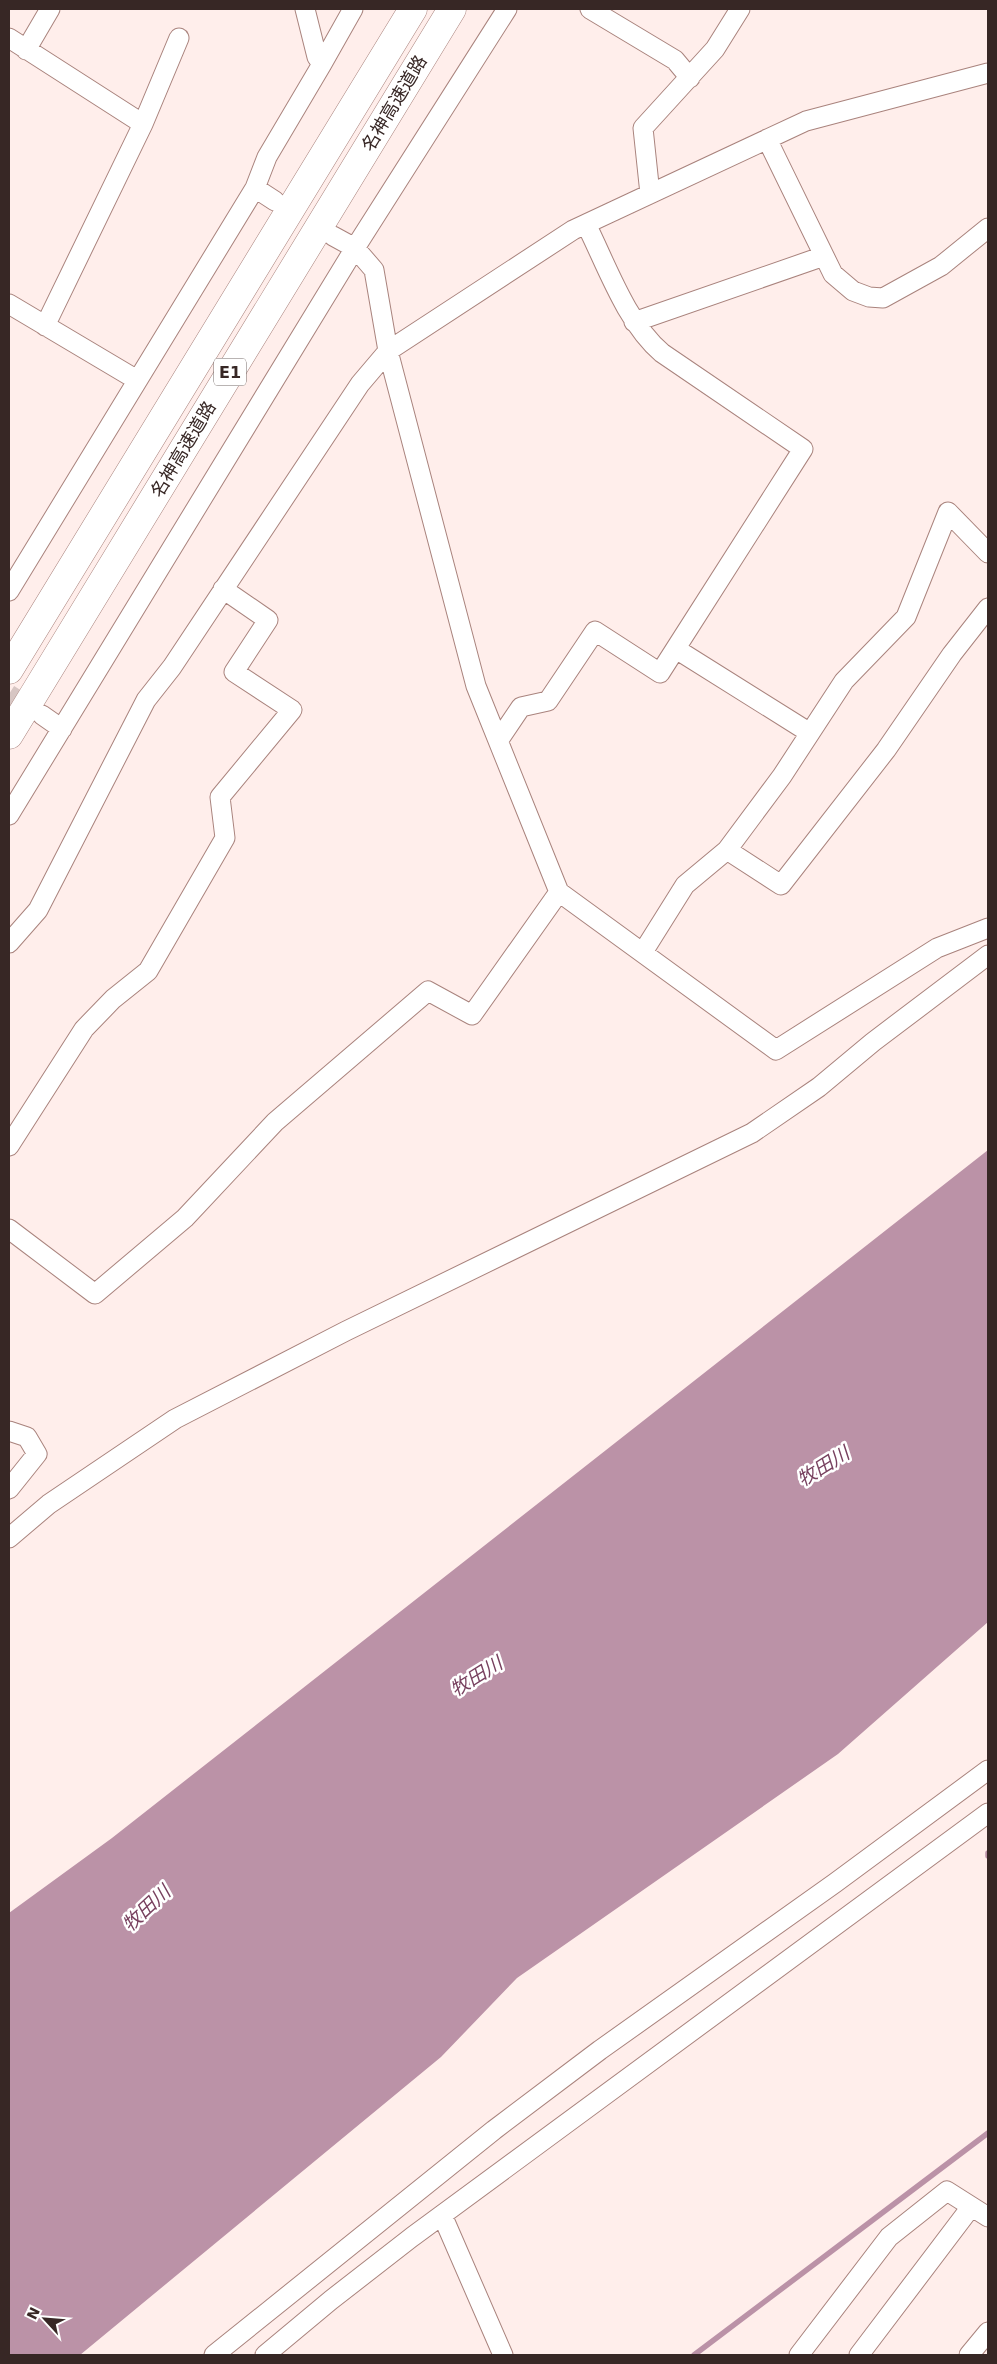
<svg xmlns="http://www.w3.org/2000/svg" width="997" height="2364" viewBox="0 0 997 2364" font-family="'DejaVu Sans','Noto Sans JP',sans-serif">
	<rect width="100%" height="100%" fill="#ffeeeb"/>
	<path fill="#bb92a7" d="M988 1150V1622L838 1754 517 1978 441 2057 80 2355H9V1913L112 1838Z"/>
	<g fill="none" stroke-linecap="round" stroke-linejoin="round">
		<path stroke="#bb92a7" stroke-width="5.5" d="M988 1853V1856
			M694 2355 988 2133"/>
		<path stroke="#d7c6c3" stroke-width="19" stroke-dasharray="19 9" stroke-linecap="butt" d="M9 694 37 712"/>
		<defs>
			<path id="minor" d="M305 9 317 57 322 64
				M590 9 675 60 690 78
				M9 38 143 124 45 326
				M26 50 50 9
				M143 124 179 38
				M767 139 833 274 853 291 869 297 883 298 941 266 988 228
				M255 188 275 201
				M650 194 643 128 715 49 740 9
				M333 236 355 248 374 270 388 351 476 686 559 892 776 1050 937 948 988 928
				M9 304 137 380
				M634 322 824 256
				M9 591 255 188 267 157 322 64 353 9
				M676 649 810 733
				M42 715 62 729
				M498 741 521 707 548 701 595 631 660 673 803 449 662 353C626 322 607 266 586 224
				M9 815 355 248 507 9
				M727 850 781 885 886 750 952 654 988 608
				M9 943 38 910 146 700 172 667 360 384 388 351 573 230 806 121 988 73
				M643 952 685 885 727 850 782 776 844 681 906 617 948 512 988 553
				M9 1146 84 1029 113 999 148 971 225 838 220 797 292 710 234 672 268 620 223 589
				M9 1229 95 1294 185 1218 275 1122 428 991 472 1015 559 892
				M9 1431 27 1437 37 1454 9 1489
				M9 1538 49 1504 175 1419 346 1331 752 1133 819 1087 873 1042 988 955
				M443 2217 503 2355
				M214 2355 494 2130 600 2050 835 1883 988 1770
				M265 2355 331 2300 412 2237 988 1813
				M799 2355 889 2237 947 2191 988 2217
				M859 2355 971 2207
				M969 2355 988 2332"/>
			<path id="highway" d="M9 670 413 9
				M9 735 452 9"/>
		</defs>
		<use href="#minor" stroke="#a9837d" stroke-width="21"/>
		<use href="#highway" stroke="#a9837d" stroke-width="29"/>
		<use href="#minor" stroke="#fff" stroke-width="19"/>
		<use href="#highway" stroke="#fff" stroke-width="28"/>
	</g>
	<g text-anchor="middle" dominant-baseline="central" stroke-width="5" stroke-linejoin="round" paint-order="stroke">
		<rect fill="#fff" stroke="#736866" stroke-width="1" x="214" y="358.5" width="32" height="27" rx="4"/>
		<g font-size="16" font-weight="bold" fill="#372725">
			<text x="230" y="372">E1</text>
		</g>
		<g font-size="18" fill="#372725" stroke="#fff">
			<text transform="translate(394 103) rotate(-59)">名神高速道路</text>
			<text transform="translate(183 449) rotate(-59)">名神高速道路</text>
		</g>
		<g font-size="19" font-style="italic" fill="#78415f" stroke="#fff">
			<text transform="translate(823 1466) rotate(-32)">牧田川</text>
			<text transform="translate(476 1676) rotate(-32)">牧田川</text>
			<text transform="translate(146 1908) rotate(-43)">牧田川</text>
		</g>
	</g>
	<rect width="997" height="2364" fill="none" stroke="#372725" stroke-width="20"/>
	<g transform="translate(45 2319) rotate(296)" stroke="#ffffff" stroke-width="4" paint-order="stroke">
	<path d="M0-4L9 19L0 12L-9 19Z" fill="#372725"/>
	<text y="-8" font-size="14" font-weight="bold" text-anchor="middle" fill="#372725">N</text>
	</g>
</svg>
